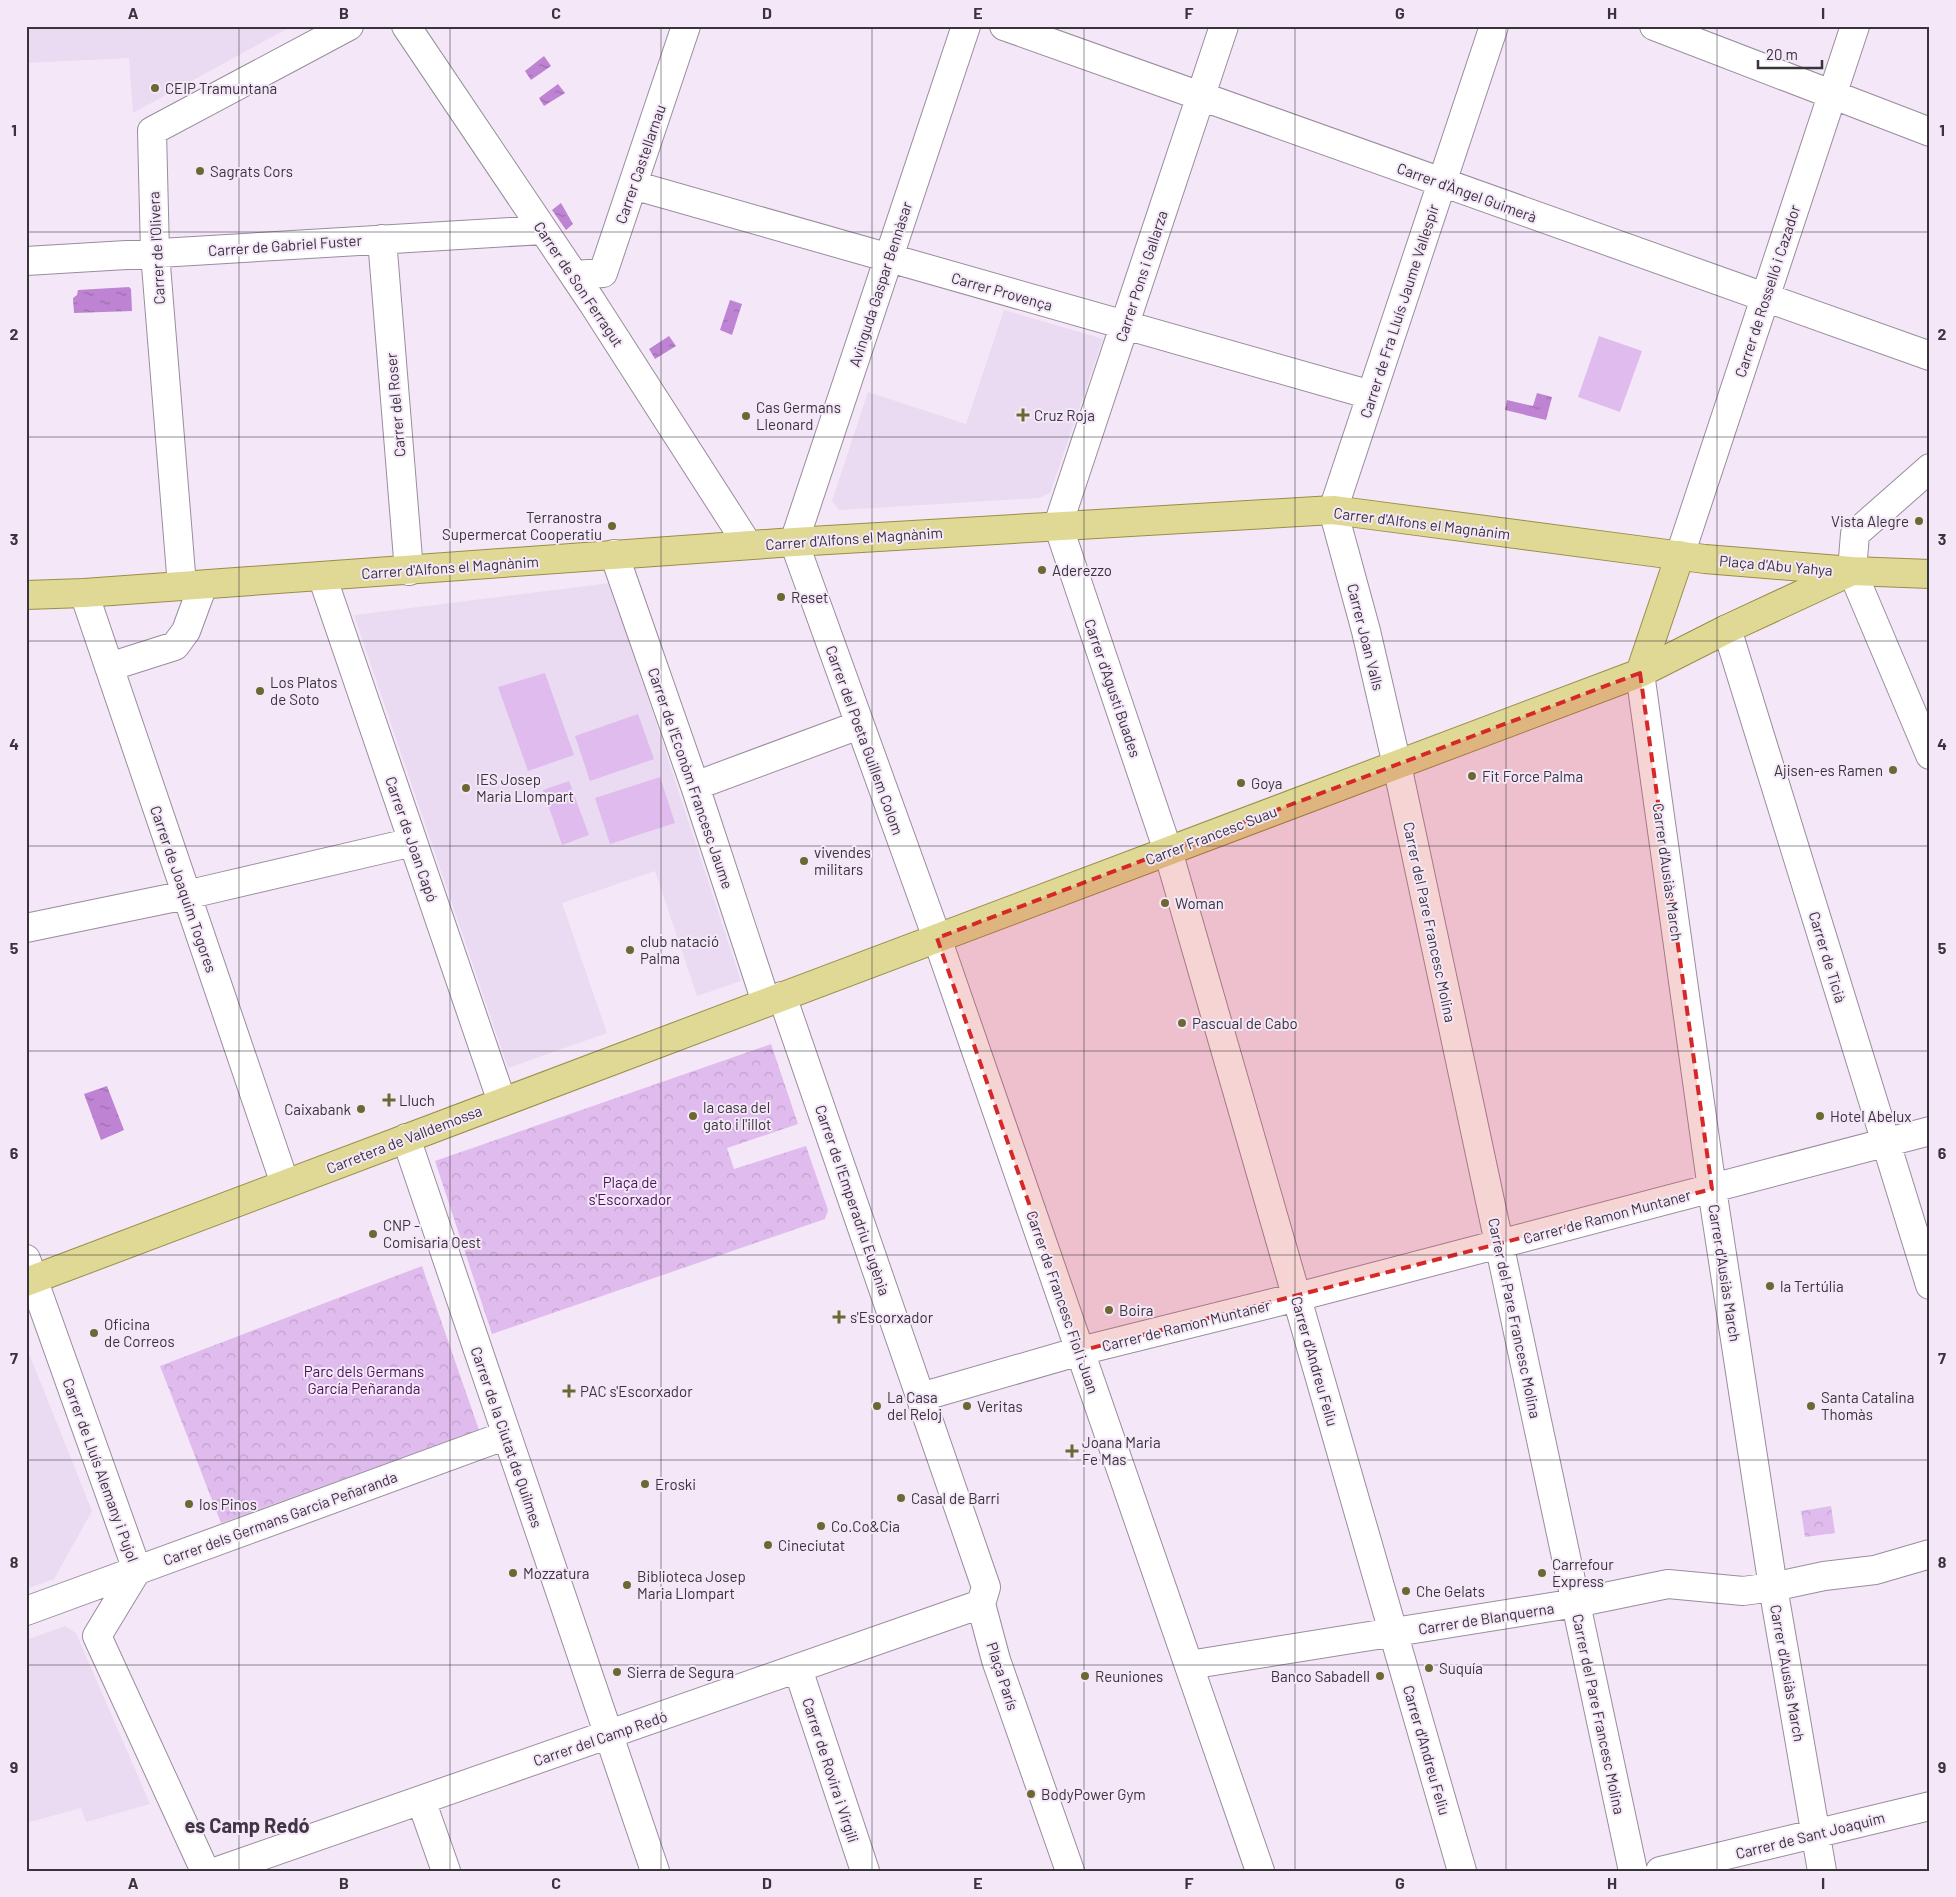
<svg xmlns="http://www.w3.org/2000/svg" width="1956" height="1897" viewBox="0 0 1956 1897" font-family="Barlow,sans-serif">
	<defs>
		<pattern id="park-crowns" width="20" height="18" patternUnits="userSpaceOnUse" patternTransform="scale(1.25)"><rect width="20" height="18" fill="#e0bbee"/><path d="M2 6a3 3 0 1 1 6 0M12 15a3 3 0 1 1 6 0" fill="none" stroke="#c1a1cd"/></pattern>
		<pattern id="water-ripples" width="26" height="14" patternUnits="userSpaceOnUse" patternTransform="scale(1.25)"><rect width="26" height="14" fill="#be83d2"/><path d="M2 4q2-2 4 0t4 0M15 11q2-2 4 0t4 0" fill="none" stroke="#9b6cac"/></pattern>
	</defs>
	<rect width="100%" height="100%" fill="#f4e7f8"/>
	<path fill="#ebdbf2" d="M26 26H292L133 113 129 58 26 63Z
		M1004 310 1103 339 1050 493 1039 498 839 510 832 501 868 392 966 424Z
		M610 583 741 981 697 996 655 871 562 903 607 1033 508 1068 354 615Z
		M26 1346 92 1511 54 1579 26 1589Z
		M65 1626 76 1633 150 1804 86 1822 81 1808 26 1823V1640Z"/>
	<path fill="url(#park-crowns)" d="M771 1044 798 1124 727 1148 734 1169 806 1146 828 1210 825 1219 492 1334 435 1161Z
		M422 1266 479 1430 221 1523 160 1366Z
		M1831 1506 1835 1533 1805 1537 1801 1511Z"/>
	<path fill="#e0bbee" d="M1599 336 1642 351 1620 412 1578 397Z
		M545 673 574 755 528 771 498 687Z
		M638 714 654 759 590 781 575 736Z
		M660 777 675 823 610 844 595 798Z
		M569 781 589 835 562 845 543 790Z"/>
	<path fill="url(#water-ripples)" d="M544 56 551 66 531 80 525 71Z
		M558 84 565 93 544 106 539 98Z
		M561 203 573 224 566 230 552 210Z
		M129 287 131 289 132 311 74 313 73 298 77 295 78 290Z
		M730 300 742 304 732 335 720 330Z
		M669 336 676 346 655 359 649 349Z
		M1537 393 1552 397 1546 420 1505 410 1507 400 1533 406Z
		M107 1086 124 1130 101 1140 84 1094Z"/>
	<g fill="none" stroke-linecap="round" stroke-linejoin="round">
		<defs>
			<path id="minor" d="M406 26 592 302 748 545
				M966 26 794 542 937 938 1260 1871
				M1004 26 1930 356
				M1224 26 1058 525 1168 851 1462 1871
				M1494 26 1333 510 1366 631 1397 765 1633 1871
				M1654 26 1930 132
				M633 185 1371 395
				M382 239 409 571
				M26 261 543 230
				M574 275 603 273 686 26
				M1930 468 1855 534 1852 571 1930 755
				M614 554 695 786 766 1002
				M1680 555 1855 26
				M322 576 502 1102
				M182 586 155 253 152 131 349 26
				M84 593 285 1184
				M1727 629 1930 1285
				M109 667 175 646 186 631 203 585
				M1640 673 1712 1189 1773 1587 1822 1871
				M695 786 859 725
				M26 928 186 895 413 842
				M782 996 986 1587 981 1604
				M406 1138 655 1871
				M26 1259 137 1570
				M921 1397 1080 1351 1297 1297 1930 1131
				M137 1570 97 1636 205 1871
				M981 1604 996 1660 1070 1871
				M26 1611 507 1435
				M1189 1665 1576 1603 1668 1584 1743 1591 1773 1587 1824 1576 1875 1570 1930 1554
				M798 1669 865 1871
				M421 1800 446 1871
				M218 1871 981 1604
				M1660 1871 1930 1806"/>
			<path id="major" d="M26 595 84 593 794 542 1333 510 1705 559 1852 571 1930 574
				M1640 673 1680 555
				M26 1282 1640 673 1727 629 1852 571"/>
		</defs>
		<use href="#minor" stroke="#998d9d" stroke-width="30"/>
		<use href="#major" stroke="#998e48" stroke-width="30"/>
		<use href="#minor" stroke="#fff" stroke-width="28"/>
		<use href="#major" stroke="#e0d995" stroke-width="28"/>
	</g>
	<path fill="#d62828" fill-opacity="0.2" stroke="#d62828" stroke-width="4" stroke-dasharray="10 6" stroke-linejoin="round" d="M1640 673 1712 1189 1080 1351 937 938Z"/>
	<path fill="none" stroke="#39343b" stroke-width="1" stroke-opacity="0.55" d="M239 26V1871M450 26V1871M661 26V1871M872 26V1871M1084 26V1871M1295 26V1871M1506 26V1871M1717 26V1871M26 232H1930M26 437H1930M26 641H1930M26 846H1930M26 1051H1930M26 1255H1930M26 1460H1930M26 1665H1930"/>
	<g fill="#6d6733" stroke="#f4e7f8" stroke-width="2">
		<circle cx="155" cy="88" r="5"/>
		<circle cx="200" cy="171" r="5"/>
		<path d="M1020.5 407.5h5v5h5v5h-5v5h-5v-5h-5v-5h5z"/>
		<circle cx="746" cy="416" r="5"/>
		<circle cx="1919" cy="521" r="5"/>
		<circle cx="612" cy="526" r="5"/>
		<circle cx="1042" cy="570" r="5"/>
		<circle cx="781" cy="597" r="5"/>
		<circle cx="260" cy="691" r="5"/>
		<circle cx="1893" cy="770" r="5"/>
		<circle cx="1472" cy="776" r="5"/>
		<circle cx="1241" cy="783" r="5"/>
		<circle cx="466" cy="788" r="5"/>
		<circle cx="804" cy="861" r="5"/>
		<circle cx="1165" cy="903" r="5"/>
		<circle cx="630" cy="950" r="5"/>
		<circle cx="1182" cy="1023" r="5"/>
		<path d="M386.5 1092.5h5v5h5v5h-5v5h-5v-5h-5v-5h5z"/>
		<circle cx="361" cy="1109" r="5"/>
		<circle cx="693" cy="1116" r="5"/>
		<circle cx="1820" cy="1116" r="5"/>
		<circle cx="373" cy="1234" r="5"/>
		<circle cx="1770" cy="1286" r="5"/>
		<circle cx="1109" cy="1310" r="5"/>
		<path d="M836.5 1309.5h5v5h5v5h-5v5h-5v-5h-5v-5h5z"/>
		<circle cx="94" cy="1333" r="5"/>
		<path d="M566.5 1383.5h5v5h5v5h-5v5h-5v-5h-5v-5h5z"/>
		<circle cx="877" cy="1406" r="5"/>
		<circle cx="967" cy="1406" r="5"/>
		<circle cx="1811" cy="1406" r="5"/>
		<path d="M1069.5 1443.5h5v5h5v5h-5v5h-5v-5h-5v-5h5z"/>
		<circle cx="645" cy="1484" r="5"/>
		<circle cx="901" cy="1498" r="5"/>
		<circle cx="189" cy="1504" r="5"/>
		<circle cx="821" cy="1526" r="5"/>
		<circle cx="768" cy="1545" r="5"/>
		<circle cx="513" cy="1573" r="5"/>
		<circle cx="1542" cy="1573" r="5"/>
		<circle cx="627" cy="1585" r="5"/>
		<circle cx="1406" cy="1591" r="5"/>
		<circle cx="1429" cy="1668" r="5"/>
		<circle cx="617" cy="1672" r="5"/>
		<circle cx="1085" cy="1676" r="5"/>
		<circle cx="1380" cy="1676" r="5"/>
		<circle cx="1031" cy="1794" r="5"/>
	</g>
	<g text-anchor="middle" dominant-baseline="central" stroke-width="4" stroke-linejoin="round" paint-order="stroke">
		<g font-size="15" fill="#39343b" stroke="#f4e7f8" text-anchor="start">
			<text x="165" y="88">CEIP Tramuntana</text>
			<text x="210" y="171">Sagrats Cors</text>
			<text x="756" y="407">Cas Germans<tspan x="756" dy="17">Lleonard</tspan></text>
			<text x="1034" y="415">Cruz Roja</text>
			<text x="602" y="517" text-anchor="end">Terranostra<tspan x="602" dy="17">Supermercat Cooperatiu</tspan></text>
			<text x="1909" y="521" text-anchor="end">Vista Alegre</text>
			<text x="1052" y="570">Aderezzo</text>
			<text x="791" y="597">Reset</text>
			<text x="270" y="682">Los Platos<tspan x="270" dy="17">de Soto</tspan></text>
			<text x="1883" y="770" text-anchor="end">Ajisen-es Ramen</text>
			<text x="1482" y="776">Fit Force Palma</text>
			<text x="476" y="779">IES Josep<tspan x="476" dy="17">Maria Llompart</tspan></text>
			<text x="1251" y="783">Goya</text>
			<text x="814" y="852">vivendes<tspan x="814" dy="17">militars</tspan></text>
			<text x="1175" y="903">Woman</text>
			<text x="640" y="941">club natació<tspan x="640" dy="17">Palma</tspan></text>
			<text x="1192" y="1023">Pascual de Cabo</text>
			<text x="399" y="1100">Lluch</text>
			<text x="703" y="1107">la casa del<tspan x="703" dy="17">gato i l'illot</tspan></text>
			<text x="351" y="1109" text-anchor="end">Caixabank</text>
			<text x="1830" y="1116">Hotel Abelux</text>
			<text x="383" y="1225">CNP -<tspan x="383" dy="17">Comisaria Oest</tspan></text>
			<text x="1780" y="1286">la Tertúlia</text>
			<text x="1119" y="1310">Boira</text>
			<text x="850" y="1317">s'Escorxador</text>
			<text x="104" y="1324">Oficina<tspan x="104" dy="17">de Correos</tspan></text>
			<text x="580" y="1391">PAC s'Escorxador</text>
			<text x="887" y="1397">La Casa<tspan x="887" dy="17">del Reloj</tspan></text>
			<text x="1821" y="1397">Santa Catalina<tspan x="1821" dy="17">Thomàs</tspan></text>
			<text x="977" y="1406">Veritas</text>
			<text x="1082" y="1442">Joana Maria<tspan x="1082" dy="17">Fe Mas</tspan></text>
			<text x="655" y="1484">Eroski</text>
			<text x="911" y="1498">Casal de Barri</text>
			<text x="199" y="1504">los Pinos</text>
			<text x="831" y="1526">Co.Co&amp;Cia</text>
			<text x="778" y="1545">Cineciutat</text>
			<text x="1552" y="1564">Carrefour<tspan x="1552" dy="17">Express</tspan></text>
			<text x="523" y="1573">Mozzatura</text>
			<text x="637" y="1576">Biblioteca Josep<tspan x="637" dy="17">Maria Llompart</tspan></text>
			<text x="1416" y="1591">Che Gelats</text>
			<text x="1439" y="1668">Suquía</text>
			<text x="627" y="1672">Sierra de Segura</text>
			<text x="1095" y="1676">Reuniones</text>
			<text x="1370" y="1676" text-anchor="end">Banco Sabadell</text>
			<text x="1041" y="1794">BodyPower Gym</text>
		</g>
		<g font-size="15" fill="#39343b" stroke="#f4e7f8">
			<text transform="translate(640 164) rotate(-71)">Carrer Castellarnau</text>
			<text transform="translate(1467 192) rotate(20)">Carrer d'Àngel Guimerà</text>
			<text transform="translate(285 245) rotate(-4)">Carrer de Gabriel Fuster</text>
			<text transform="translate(156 248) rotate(-93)">Carrer de l'Olivera</text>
			<text transform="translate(1141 276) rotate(-72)">Carrer Pons i Gallarza</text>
			<text transform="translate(579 284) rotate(56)">Carrer de Son Ferragut</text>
			<text transform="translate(880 284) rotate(-72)">Avinguda Gaspar Bennàsar</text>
			<text transform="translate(1002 291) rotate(16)">Carrer Provença</text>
			<text transform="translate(1767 291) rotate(-72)">Carrer de Rosselló i Cazador</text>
			<text transform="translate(1399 311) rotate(-72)">Carrer de Fra Lluís Jaume Vallespir</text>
			<text transform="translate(395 405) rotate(-95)">Carrer del Roser</text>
			<text transform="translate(1422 523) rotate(7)">Carrer d'Alfons el Magnànim</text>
			<text transform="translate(854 538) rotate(-4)">Carrer d'Alfons el Magnànim</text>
			<text transform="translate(1776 565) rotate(5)">Plaça d'Abu Yahya</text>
			<text transform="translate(450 567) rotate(-4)">Carrer d'Alfons el Magnànim</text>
			<text transform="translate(1366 637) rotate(76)">Carrer Joan Valls</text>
			<text transform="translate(1113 688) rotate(71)">Carrer d'Agustí Buades</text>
			<text transform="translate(865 740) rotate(70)">Carrer del Poeta Guillem Colom</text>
			<text transform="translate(691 778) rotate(71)">Carrer de l'Econòm Francesc Jaume</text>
			<text transform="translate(1211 835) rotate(-21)">Carrer Francesc Suau</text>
			<text transform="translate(412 839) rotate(71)">Carrer de Joan Capó</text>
			<text transform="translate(1668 872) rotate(82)">Carrer d'Ausiàs March</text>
			<text transform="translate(184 889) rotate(71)">Carrer de Joaquim Togores</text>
			<text transform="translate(1430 922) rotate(78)">Carrer del Pare Francesc Molina</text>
			<text transform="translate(1828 957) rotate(73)">Carrer de Ticià</text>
			<text transform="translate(404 1139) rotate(-21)">Carretera de Valldemossa</text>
			<text transform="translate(853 1200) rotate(71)">Carrer de l'Emperadriu Eugènia</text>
			<text transform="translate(1607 1216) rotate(-15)">Carrer de Ramon Muntaner</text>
			<text transform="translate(1725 1273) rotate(81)">Carrer d'Ausiàs March</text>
			<text transform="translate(1063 1302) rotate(71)">Carrer de Francesc Fiol i Juan</text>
			<text transform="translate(1515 1318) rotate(78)">Carrer del Pare Francesc Molina</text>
			<text transform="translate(1186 1325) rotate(-14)">Carrer de Ramon Muntaner</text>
			<text transform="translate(1315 1361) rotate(74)">Carrer d'Andreu Feliu</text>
			<text transform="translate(507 1437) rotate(71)">Carrer de la Ciutat de Quilmes</text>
			<text transform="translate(101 1470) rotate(70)">Carrer de Lluís Alemany i Pujol</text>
			<text transform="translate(280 1518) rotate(-20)">Carrer dels Germans García Peñaranda</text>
			<text transform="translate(1486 1618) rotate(-9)">Carrer de Blanquerna</text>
			<text transform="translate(1788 1673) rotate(80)">Carrer d'Ausiàs March</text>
			<text transform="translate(1003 1676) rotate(72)">Plaça París</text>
			<text transform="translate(1599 1714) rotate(78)">Carrer del Pare Francesc Molina</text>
			<text transform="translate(600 1738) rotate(-19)">Carrer del Camp Redó</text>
			<text transform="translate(1427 1750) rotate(74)">Carrer d'Andreu Feliu</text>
			<text transform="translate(831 1770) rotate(72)">Carrer de Rovira i Virgili</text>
			<text transform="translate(1810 1835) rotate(-14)">Carrer de Sant Joaquim</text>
		</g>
		<g font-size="15" fill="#49125a" stroke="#f4e7f8">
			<text x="630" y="1182">Plaça de<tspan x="630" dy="17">s'Escorxador</tspan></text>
			<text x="364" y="1371">Parc dels Germans<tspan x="364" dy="17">García Peñaranda</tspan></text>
		</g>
		<g font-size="20" font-weight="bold" fill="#403643" stroke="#f4e7f8">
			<text x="247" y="1825">es Camp Redó</text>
		</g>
	</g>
	<rect width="1956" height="1897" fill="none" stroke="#f4e7f8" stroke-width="55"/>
	<path d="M1758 60v8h64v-8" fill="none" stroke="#39343b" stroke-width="2.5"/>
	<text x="1766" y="60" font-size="15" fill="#39343b" stroke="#f4e7f8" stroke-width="4" paint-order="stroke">20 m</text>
	<rect x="28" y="28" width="1900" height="1842" fill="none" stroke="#39343b" stroke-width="2"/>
	<g font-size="16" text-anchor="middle" font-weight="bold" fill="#39343b">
		<text x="133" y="19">A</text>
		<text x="344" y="19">B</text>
		<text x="556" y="19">C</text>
		<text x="767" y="19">D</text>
		<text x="978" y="19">E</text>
		<text x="1189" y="19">F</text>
		<text x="1400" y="19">G</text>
		<text x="1612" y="19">H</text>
		<text x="1823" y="19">I</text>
		<text x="14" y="136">1</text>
		<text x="1942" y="136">1</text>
		<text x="14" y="340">2</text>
		<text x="1942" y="340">2</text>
		<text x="14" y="545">3</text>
		<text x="1942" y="545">3</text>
		<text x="14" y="750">4</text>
		<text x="1942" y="750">4</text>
		<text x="14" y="954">5</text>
		<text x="1942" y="954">5</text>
		<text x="14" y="1159">6</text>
		<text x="1942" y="1159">6</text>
		<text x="14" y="1364">7</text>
		<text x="1942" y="1364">7</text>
		<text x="14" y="1568">8</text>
		<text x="1942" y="1568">8</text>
		<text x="14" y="1773">9</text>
		<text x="1942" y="1773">9</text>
		<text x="133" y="1889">A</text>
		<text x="344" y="1889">B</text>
		<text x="556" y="1889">C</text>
		<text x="767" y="1889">D</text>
		<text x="978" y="1889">E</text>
		<text x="1189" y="1889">F</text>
		<text x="1400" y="1889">G</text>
		<text x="1612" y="1889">H</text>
		<text x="1823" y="1889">I</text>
	</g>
</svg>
